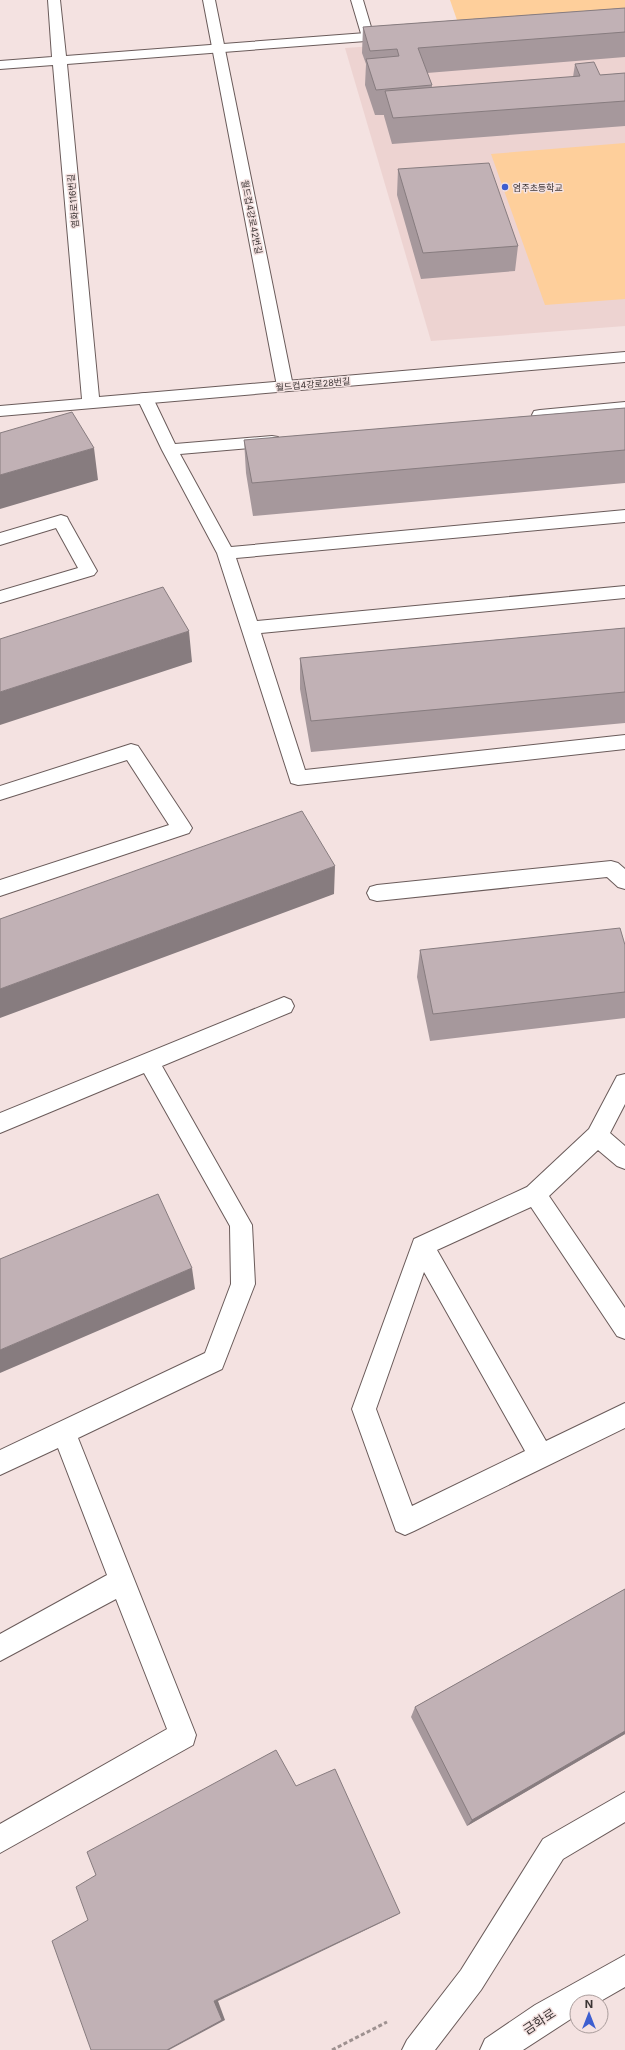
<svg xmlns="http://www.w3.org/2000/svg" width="625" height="2050" viewBox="0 0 625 2050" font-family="Inter,'Noto Sans KR',sans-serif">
	<rect width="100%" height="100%" fill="#f4e2e1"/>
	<path fill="#edd3d1" d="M625 28V326L431 341 345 48Z"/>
	<path fill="#fecf9b" d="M450 0H625V11L458 23Z
		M625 143V299L545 305 491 154Z"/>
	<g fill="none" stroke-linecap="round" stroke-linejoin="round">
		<defs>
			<path id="service" d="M203 0H215L293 386 291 389 285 391 279 389 277 386Z
				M351 0H363L374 37 372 40H364L362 37Z
				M145 393 151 394 153 398 175 444 272 436 278 437 280 441 278 445 272 446 180 454 231 547 625 510V522L236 558 257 621 625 586V598L261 633 305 770 625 735V749L298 785 291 783 217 553 162 450 137 398 139 394Z
				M625 402V412L540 420 534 419 532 415 534 411 540 410Z
				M61 515 67 517 69 521 97 571 94 575 0 603V591L78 568 56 528 0 545V533Z
				M131 744 138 746 189 823 192 828 189 833 0 896V880L169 825 127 760 0 800V786Z
				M611 861 618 863 625 869V889L618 887 607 877 377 901 370 899 367 893 370 887 377 885Z
				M284 997 291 1000 294 1006 291 1012 162 1066 252 1225 255 1284 222 1369 78 1438 196 1735 193 1745 0 1853V1824L167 1729 116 1599 0 1661V1634L107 1575 58 1448 0 1475V1450L205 1353 231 1284 230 1226 144 1073 0 1133V1113Z
				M625 1074V1104L610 1133 625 1146V1169L617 1166 598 1150 549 1196 625 1308V1339L617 1336 531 1207 437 1250 546 1441 625 1403V1428L414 1531 405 1535 396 1531 352 1409 414 1239 527 1187 589 1129 617 1076ZM424 1272 525 1451 412 1506 376 1409Z
				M625 1792V1822L563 1859 481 1990 435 2050H402L407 2040 461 1970 543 1839Z"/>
			<path id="minor" d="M48 0H60L66 56 392 31 399 35 392 39 67 64 99 397 625 352V362L0 416V406L82 399 53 65 0 69V61L52 57Z"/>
			<path id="secondary" d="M625 1955V1987L599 2002H577V2015L523 2050H480L485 2039 535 2005Z"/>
		</defs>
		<use href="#service" stroke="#6a5b5a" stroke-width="2"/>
		<use href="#minor" stroke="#6a5b5a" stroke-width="2"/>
		<use href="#secondary" stroke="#6a5b5a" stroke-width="2"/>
		<path stroke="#9e9190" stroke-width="3" stroke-dasharray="4 2.5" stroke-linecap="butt" d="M332 2050 387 2022"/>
		<use href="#service" fill="#fff" fill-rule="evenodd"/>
		<use href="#minor" fill="#fff" fill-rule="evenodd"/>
		<use href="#secondary" fill="#fff" fill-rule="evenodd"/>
	</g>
	<path fill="#a6989c" d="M625 8V57L427 73 432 85V87L573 77 575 64 600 75 625 73V126L392 144 384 116V115H375L365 85 366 64 362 53 363 27Z
		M398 169 518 246 515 271 421 279 397 195Z
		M625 408V483L253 516 246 473 244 440Z
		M625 628V723L311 752 300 689V658Z
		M625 945V1018L430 1041 417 977 420 950Z
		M625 1589V1734L467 1826 411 1717 415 1707Z"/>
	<path fill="#877c7f" d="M94 448 98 480 0 509V475Z
		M189 631 192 662 0 725V692Z
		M335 866 334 894 0 1018V989Z
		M192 1268 195 1289 0 1373V1350Z
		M625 1731V1734L467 1826 472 1820Z
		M400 1913 397 1915 218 2001 225 2020 169 2050H167L214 2001Z"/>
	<path fill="#c1b1b5" stroke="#877c7f" d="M625 8V32L418 48 432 85 376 90 366 59 399 56 397 49 370 51 363 27Z
		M594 62 600 75 625 73V101L393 118 385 91 580 76 575 64Z
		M489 163 518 246 423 253 398 169Z
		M625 408V450L252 483 244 440Z
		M72 412 94 448 0 475V433Z
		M163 587 189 631 0 692V639Z
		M625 628V692L311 721 300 658Z
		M302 811 335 866 0 989V919Z
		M620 928 625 945V992L433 1014 420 950Z
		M158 1194 192 1268 0 1350V1259Z
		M625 1589V1731L472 1820 415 1707Z
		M276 1750 296 1786 335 1769 400 1913 214 2001 222 2020 167 2050H91L52 1941 88 1920 76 1887 96 1875 87 1852Z"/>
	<circle fill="#3e5ed0" stroke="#f4e2e1" stroke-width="1.5" cx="505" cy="187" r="4"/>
	<g text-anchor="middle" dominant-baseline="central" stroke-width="3" stroke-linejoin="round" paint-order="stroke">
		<g font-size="9" fill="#3c3535" stroke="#f4e2e1" text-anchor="start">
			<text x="513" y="187">염주초등학교</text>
		</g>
		<g font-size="9" fill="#3c3535" stroke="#f4e2e1">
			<text transform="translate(73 201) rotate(-95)">염화로116번길</text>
			<text transform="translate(252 217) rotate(79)">월드컵4강로42번길</text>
			<text transform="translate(313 384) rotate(-5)">월드컵4강로28번길</text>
		</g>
		<g font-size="13" fill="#3c3535" stroke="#f4e2e1">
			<text transform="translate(539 2021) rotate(-33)">금화로</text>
		</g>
	</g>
	<g transform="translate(589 2014)"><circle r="19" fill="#f4e2e1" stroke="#aa9d9c"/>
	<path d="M0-3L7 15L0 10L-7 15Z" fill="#3e5ed0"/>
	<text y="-6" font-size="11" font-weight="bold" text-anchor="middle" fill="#3c3535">N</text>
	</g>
</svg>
